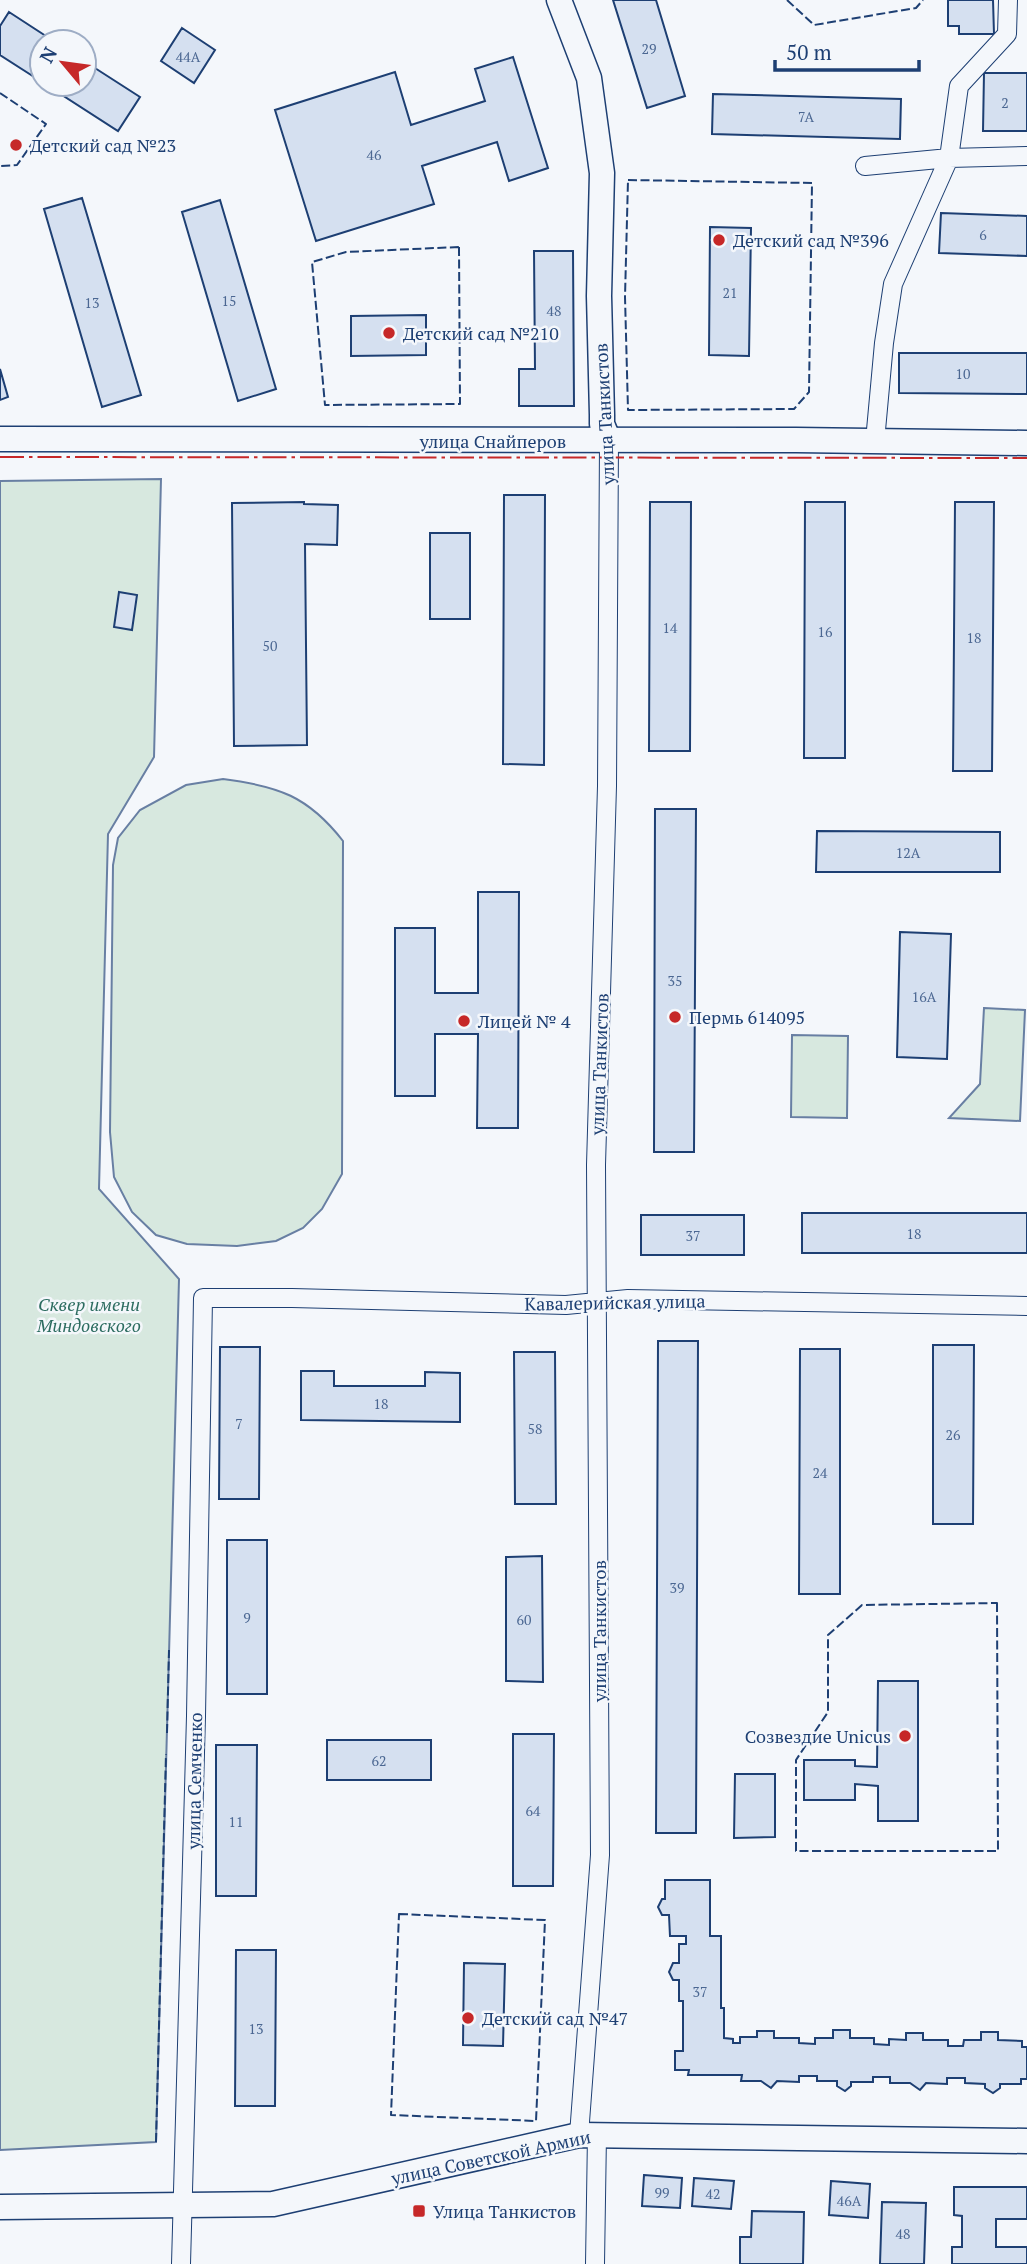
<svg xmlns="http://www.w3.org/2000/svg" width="1027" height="2264" viewBox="0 0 1027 2264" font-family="'PT Serif',serif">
	<rect width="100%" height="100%" fill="#f4f7fb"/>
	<path fill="#d7e8df" stroke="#687fa3" stroke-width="2" d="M161 479 154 757 108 834 99 1189 179 1279 156 2142 0 2150V481Z
		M223 779C278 786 308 796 343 841L342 1174 322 1209 303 1228 276 1241 237 1246 187 1244 156 1235 132 1212 114 1177 110 1132 113 865 118 838 140 810 186 785Z
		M984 1008 1025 1010 1020 1121 949 1118 980 1084Z
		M792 1035 848 1036 847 1118 791 1117Z"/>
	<path fill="#d5e0f0" stroke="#1d3f73" stroke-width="2" d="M613 0H656L685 96 647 108Z
		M948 0H993L994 34H959V26H948Z
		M9 12 55 42H42V82L0 55V26Z
		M182 28 215 50 194 83 161 61Z
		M513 57 548 168 509 181 497 142 422 166 434 204 316 241 275 110 395 72 411 125 485 101 475 69Z
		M84 61 140 97 118 131 45 84H84Z
		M984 73H1027V131H983Z
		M713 94 901 99 900 139 712 134Z
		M82 198 141 395 102 407 44 209Z
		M220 200 276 389 238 401 182 212Z
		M941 213 1027 216V256L939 253Z
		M710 227 751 228 749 356 709 355Z
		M534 251H573L574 406H519V369H535Z
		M426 315V355L351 356V316Z
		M899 353H1027V394L899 393Z
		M0 369 8 397 0 400Z
		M504 495H545L544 765 503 764Z
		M304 502V504L338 505 337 545 305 544 307 745 234 746 232 503Z
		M650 502H691L690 751H649Z
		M805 502H845V758H804Z
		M955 502H994L992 771H953Z
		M430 533H470V619H430Z
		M119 592 137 595 132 630 114 627Z
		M655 809H696L694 1152H654Z
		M817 831 1000 832V872H816Z
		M478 892H519L518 1128H477L478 1034H435V1096H395V928H435V993H478Z
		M900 932 951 934 947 1059 897 1057Z
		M802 1213H1027V1253H802Z
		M641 1215H744V1255H641Z
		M658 1341H698L696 1833H656Z
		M933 1345H974L973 1524H933Z
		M220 1347H260L259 1499H219Z
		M800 1349H840V1594H799Z
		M514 1352H555L556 1504H515Z
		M301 1371H334V1386H425V1372L460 1373V1422L301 1420Z
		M227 1540H267V1694H227Z
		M542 1556 543 1682 506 1681V1557Z
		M878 1681H918V1821H878V1786L855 1784V1800H804V1760H855V1766L877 1767Z
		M513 1734H554L553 1886H513Z
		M327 1740H431V1780H327Z
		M216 1745H257L256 1896H216Z
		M735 1774H775V1837L734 1838Z
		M665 1880H710V1936H721V2008H724V2038L733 2039V2043H740V2037H757V2031H774V2038H799V2043L815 2044V2038H833V2030H850V2038H874V2044L889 2045V2039L906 2040V2033H923V2040H948V2046H963L964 2040H981V2032H998V2040L1022 2041V2047H1027V2079H1021V2084H1000V2088L993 2093 985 2088V2084L965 2083V2078H947V2084L926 2083 920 2090 910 2083H890V2077H873V2082H851V2086L845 2091 837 2086V2081H817V2076H799V2082L777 2081 771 2088 761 2081H741L742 2075H688L689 2070H675V2051H683V2001H679V1980H673L669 1972 673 1963H679V1944H686V1936H670L669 1915H662L658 1907 662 1899H665Z
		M236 1950H276L275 2106H235Z
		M464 1963 505 1964 503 2046 463 2045Z
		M644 2175 682 2178 680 2208 642 2206Z
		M694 2178 734 2181 731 2209 692 2206Z
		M831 2181 870 2184 868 2218 829 2215Z
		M954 2187H1027V2219H996V2247H1027V2264H952V2247H962V2216L954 2215Z
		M882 2202 926 2203 924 2264H880Z
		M752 2211 804 2212 803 2264H740V2237H751Z"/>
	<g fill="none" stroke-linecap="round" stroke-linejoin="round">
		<defs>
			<path id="street" d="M865 166 949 158 1027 156
				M875 441 884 343 893 284 949 158 959 86 1007 34 1008 0
				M579 2135 600 1855 596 1165 607 786 609 441
				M181 2264 196 1716 203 1298H292L566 1305 628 1299 1027 1306
				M595 2264 597 2134"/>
			<path id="secondary" d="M559 0 589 78 602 173 599 296 602 415V424L609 441
				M0 439 796 440 1027 443
				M0 2207 273 2204 579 2135 1027 2141"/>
		</defs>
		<use href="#street" stroke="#1d3f73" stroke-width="20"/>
		<use href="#secondary" stroke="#1d3f73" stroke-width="27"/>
		<use href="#street" stroke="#f4f7fb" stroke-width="18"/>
		<use href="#secondary" stroke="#f4f7fb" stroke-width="24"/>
		<path stroke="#1d3f73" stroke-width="2" stroke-dasharray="9 3.5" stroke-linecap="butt" d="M787 0 814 25 916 8 923 0
			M0 93 46 124 17 165 0 166
			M628 180 812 183 809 392 794 409 628 410 625 297Z
			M459 247 460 404 325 405 312 262 346 252Z
			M997 1603 998 1851H796V1760L828 1712V1635L862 1605Z
			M167 1733 169 1650
			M399 1914 545 1920 536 2121 391 2115Z
			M156 2142 166 1754"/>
		<path stroke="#c62828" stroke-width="2" stroke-dasharray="24 5 3.5 5" stroke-linecap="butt" d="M0 457 1027 458"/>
	</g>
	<g fill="#c62828" stroke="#f4f7fb" stroke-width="2.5">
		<circle cx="16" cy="145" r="7"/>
		<circle cx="719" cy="240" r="7"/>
		<circle cx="389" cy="333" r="7"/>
		<circle cx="675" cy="1017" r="7"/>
		<circle cx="464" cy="1021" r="7"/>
		<circle cx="905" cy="1736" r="7"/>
		<circle cx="468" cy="2018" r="7"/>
		<rect x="412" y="2204" width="14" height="14" rx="3.5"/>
	</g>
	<g text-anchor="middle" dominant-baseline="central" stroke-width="5" stroke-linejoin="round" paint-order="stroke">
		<g font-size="14" fill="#4b6792">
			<text x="649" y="48">29</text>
			<text x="188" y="56">44А</text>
			<text x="1005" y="102">2</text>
			<text x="806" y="116">7А</text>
			<text x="374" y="154">46</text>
			<text x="983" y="234">6</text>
			<text x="730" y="292">21</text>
			<text x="229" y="300">15</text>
			<text x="92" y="302">13</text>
			<text x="554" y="310">48</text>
			<text x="963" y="373">10</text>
			<text x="670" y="627">14</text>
			<text x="825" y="631">16</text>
			<text x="974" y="637">18</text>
			<text x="270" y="645">50</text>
			<text x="908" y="852">12А</text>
			<text x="675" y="980">35</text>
			<text x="924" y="996">16А</text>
			<text x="914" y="1233">18</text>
			<text x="693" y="1235">37</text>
			<text x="381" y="1403">18</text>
			<text x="239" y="1423">7</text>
			<text x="535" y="1428">58</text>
			<text x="953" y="1434">26</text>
			<text x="820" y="1472">24</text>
			<text x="677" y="1587">39</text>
			<text x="247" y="1617">9</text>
			<text x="524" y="1619">60</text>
			<text x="379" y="1760">62</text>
			<text x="533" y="1810">64</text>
			<text x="236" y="1821">11</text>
			<text x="700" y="1991">37</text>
			<text x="256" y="2028">13</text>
			<text x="662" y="2192">99</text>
			<text x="713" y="2193">42</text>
			<text x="849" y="2200">46А</text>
			<text x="903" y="2233">48</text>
		</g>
		<g font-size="18" fill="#1d3f73" stroke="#f4f7fb" text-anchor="start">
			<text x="30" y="145">Детский сад №23</text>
			<text x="733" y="240">Детский сад №396</text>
			<text x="403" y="333">Детский сад №210</text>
			<text x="689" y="1017">Пермь 614095</text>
			<text x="478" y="1021">Лицей № 4</text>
			<text x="891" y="1736" text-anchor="end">Созвездие Unicus</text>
			<text x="482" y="2018">Детский сад №47</text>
			<text x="433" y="2211">Улица Танкистов</text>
		</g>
		<g font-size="18" fill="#1d3f73" stroke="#f4f7fb">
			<text transform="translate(604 414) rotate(-93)">улица Танкистов</text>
			<text x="493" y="441">улица Снайперов</text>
			<text transform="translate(599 1064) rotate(-88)">улица Танкистов</text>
			<text transform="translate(615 1302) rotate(-1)">Кавалерийская улица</text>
			<text transform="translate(599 1631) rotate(-90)">улица Танкистов</text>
			<text transform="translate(194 1781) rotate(-89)">улица Семченко</text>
			<text transform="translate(491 2157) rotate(-12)">улица Советской Армии</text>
		</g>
		<g font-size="18" font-style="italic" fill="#2c6c60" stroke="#f4f7fb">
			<text x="89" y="1304">Сквер имени<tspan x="89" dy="21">Миндовского</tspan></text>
		</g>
	</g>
	<g transform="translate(63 63) rotate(299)"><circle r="33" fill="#f4f7fb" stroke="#9eadc5" stroke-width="2"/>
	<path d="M0-5L12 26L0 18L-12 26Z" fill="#c62828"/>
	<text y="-10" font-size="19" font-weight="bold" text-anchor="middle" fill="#1d3f73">N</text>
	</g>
	<path d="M775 60v10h144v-10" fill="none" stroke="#1d3f73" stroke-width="3.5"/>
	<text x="786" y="60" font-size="21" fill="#1d3f73" stroke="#f4f7fb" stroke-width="5" paint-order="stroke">50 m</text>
</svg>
